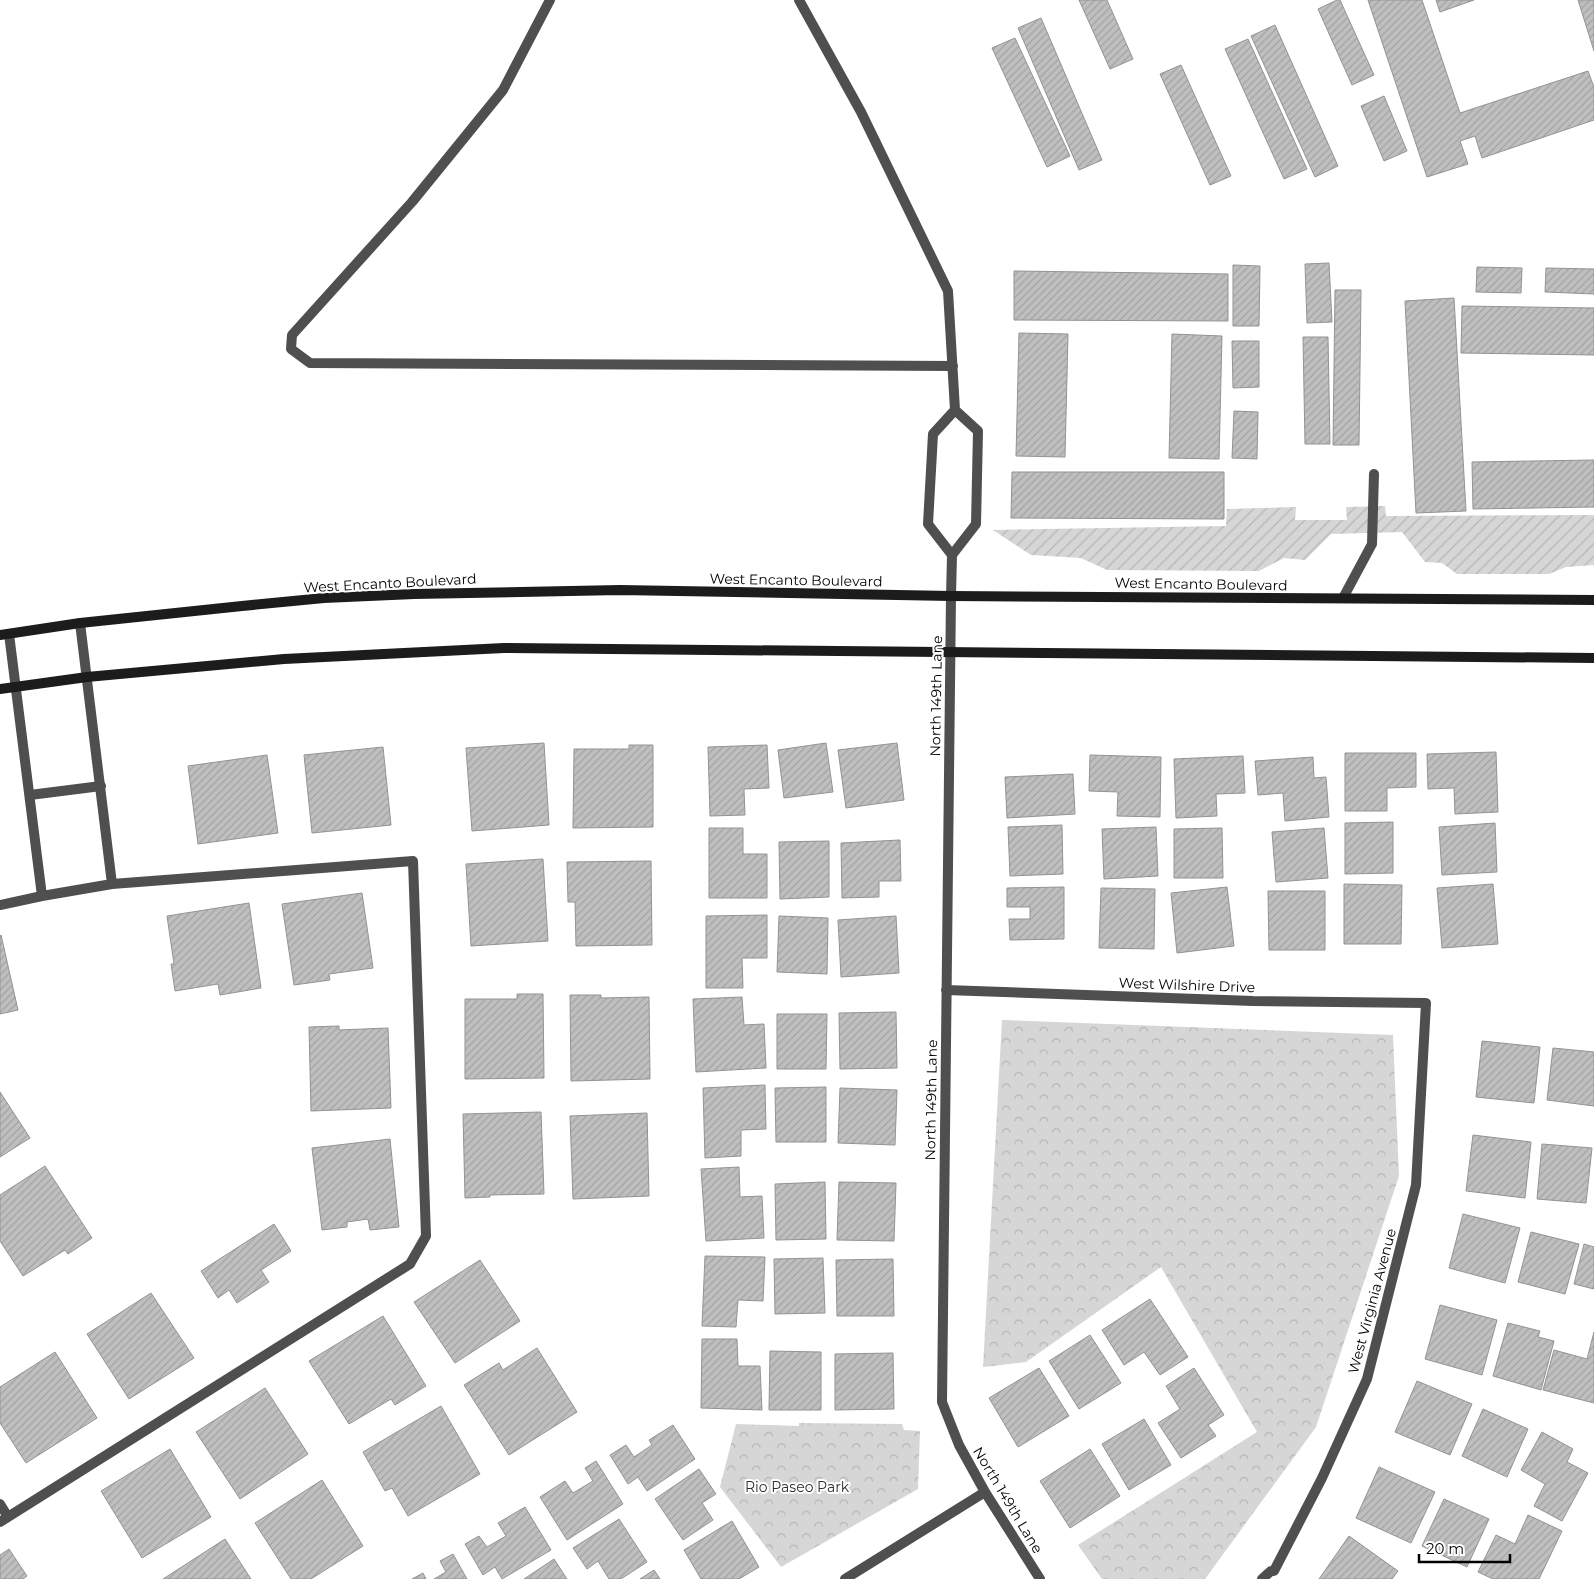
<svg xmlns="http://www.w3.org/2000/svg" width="1594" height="1579" viewBox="0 0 1594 1579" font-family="Montserrat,sans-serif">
	<defs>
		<pattern id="park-crowns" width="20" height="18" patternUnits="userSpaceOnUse" patternTransform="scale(1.25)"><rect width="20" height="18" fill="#d6d6d6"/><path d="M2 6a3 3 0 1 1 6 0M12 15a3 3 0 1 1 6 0" fill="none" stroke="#b6b6b6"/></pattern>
		<pattern id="garden-furrows" width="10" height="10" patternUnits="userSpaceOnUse" patternTransform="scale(1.25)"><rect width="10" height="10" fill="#d6d6d6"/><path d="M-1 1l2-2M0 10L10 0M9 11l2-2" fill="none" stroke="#b6b6b6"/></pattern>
		<pattern id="building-hatch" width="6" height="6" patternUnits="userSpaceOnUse" patternTransform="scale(1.25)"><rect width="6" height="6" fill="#bfbfbf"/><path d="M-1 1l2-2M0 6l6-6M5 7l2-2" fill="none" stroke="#a2a2a2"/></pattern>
	</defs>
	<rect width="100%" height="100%" fill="#fff"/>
	<path fill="url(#park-crowns)" d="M1002 1020 1393 1035 1399 1176 1316 1427 1205 1579H1102L1078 1545 1257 1432 1161 1267 1026 1362 983 1367Z
		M799 1423 902 1424 904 1430 920 1431 918 1489 781 1567 720 1487 736 1424 799 1426Z"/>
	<path fill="url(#garden-furrows)" d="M1385 506 1386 516 1594 515V565L1566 567 1549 574H1457L1442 563 1425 562 1402 532 1331 534 1305 560 1284 558 1259 571 1107 570 1081 558 1031 555 993 530 1226 526 1227 509 1296 507 1295 520H1347L1346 507Z"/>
	<path fill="url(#building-hatch)" stroke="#939393" d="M1079 0H1107L1133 59 1110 69Z
		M1337 0H1340L1374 75 1352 85 1318 9Z
		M1368 0H1422L1460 113 1588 71 1594 87V120L1482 158 1475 136 1460 141 1468 164 1427 177Z
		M1436 0H1474L1440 12Z
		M1578 0H1594V51Z
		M1041 18 1102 160 1079 170 1018 28Z
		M1275 25 1338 166 1315 177 1251 36Z
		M1015 38 1070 156 1047 167 992 48Z
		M1248 39 1307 169 1284 179 1225 49Z
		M1181 65 1231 176 1210 185 1160 74Z
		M1384 96 1407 151 1384 161 1361 106Z
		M1329 263 1332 322 1307 323 1305 264Z
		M1233 265 1260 266 1259 326H1233Z
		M1477 267 1522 268 1521 293 1476 292Z
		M1546 268 1594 269V294L1545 292Z
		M1014 271 1228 274V321L1014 320Z
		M1335 290H1361L1359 445H1333Z
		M1454 298 1466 511 1416 513 1405 301Z
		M1462 306 1594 308V355L1461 353Z
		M1019 333 1068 334 1065 457 1016 456Z
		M1172 334 1222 336 1219 459 1169 458Z
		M1303 337H1328L1330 444H1305Z
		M1232 341H1259V387L1233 388Z
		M1234 411 1258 412 1257 459 1232 458Z
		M1594 460V507L1473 509 1472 462Z
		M1012 472H1224V519L1011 518Z
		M544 743 549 825 472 831 466 748Z
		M826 743 833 792 784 798 778 750Z
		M897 743 904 800 846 808 838 750Z
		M629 745H653V827L573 828 574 749H629Z
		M767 745 769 788 744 789 745 815 710 816 708 747Z
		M383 747 391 825 312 833 304 755Z
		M1496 752 1498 812 1455 814 1454 788 1428 789 1427 754Z
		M1345 753H1416V787L1387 788V811H1345Z
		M267 755 278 833 198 844 188 766Z
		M1090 755 1161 757 1160 817 1117 816 1118 792 1089 791Z
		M1243 756 1245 793 1216 794 1217 816 1176 818 1174 759Z
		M1313 757 1314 778 1326 777 1329 817 1285 821 1283 793 1258 795 1255 761Z
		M1073 774 1075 814 1007 818 1005 777Z
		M1393 822V873L1345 874V823Z
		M1495 823 1497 872 1442 875 1439 827Z
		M1062 825 1063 874 1010 876 1008 827Z
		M1156 827 1158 876 1104 879 1102 829Z
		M709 828H743V854H767V898H709Z
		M1222 828 1223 878H1174V829Z
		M1324 828 1328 878 1276 882 1272 832Z
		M900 840 901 881H879V897L842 898 841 843Z
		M829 841V897L780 899 779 842Z
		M543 859 548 941 471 946 466 864Z
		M651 861 652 945 576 946 575 902H568L567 862Z
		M1344 884 1402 885 1401 944H1344Z
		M1493 884 1498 944 1442 948 1437 888Z
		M1064 887V939L1010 940 1009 919H1030V907H1007V888Z
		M1227 887 1234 946 1177 953 1171 893Z
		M1101 888 1155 889 1154 949 1099 948Z
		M1268 891H1325V950H1269Z
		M362 893 373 968 329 974 330 980 294 985 282 904Z
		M249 903 261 988 220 995 218 984 175 991 171 964H174L167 916Z
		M767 915V958H742L743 988H706V916Z
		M779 916 828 918 827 974 777 972Z
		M896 916 899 973 841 977 838 920Z
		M1 935 18 1010 0 1014V936Z
		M517 994H543L544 1078 465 1079V999H517Z
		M570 995H601V998L649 997 650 1079 571 1081Z
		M742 997 744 1025 764 1024 766 1068 696 1072 693 999Z
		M896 1012 897 1068 840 1069 839 1013Z
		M777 1014H827L826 1069H777Z
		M339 1026V1030L388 1028 391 1108 311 1111 309 1027Z
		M1482 1041 1540 1047 1534 1103 1476 1097Z
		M1553 1048 1594 1052V1106L1547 1100Z
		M765 1085 766 1129 741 1130V1156L705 1158 703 1088Z
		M826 1087V1142H776L775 1088Z
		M840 1088 897 1090 895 1145 838 1143Z
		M0 1092 30 1138 0 1157Z
		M541 1112 544 1194 490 1195V1197L465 1198 463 1114Z
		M647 1113 649 1196 573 1199 570 1116Z
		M1473 1135 1531 1142 1525 1198 1466 1191Z
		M390 1139 399 1227 370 1230 368 1219 347 1222V1227L322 1230 312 1148Z
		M1542 1144 1592 1148 1586 1203 1537 1199Z
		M45 1166 92 1238 68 1254 65 1250 23 1276 0 1241V1195Z
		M739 1167 740 1197 762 1196 764 1238 706 1241 701 1169Z
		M825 1182 826 1239 776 1240 775 1184Z
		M839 1182 896 1183 894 1241 837 1240Z
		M1463 1214 1520 1228 1505 1283 1449 1268Z
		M274 1224 291 1251 261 1270 269 1282 237 1303 229 1290 218 1298 201 1271Z
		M1531 1232 1579 1244 1565 1294 1518 1282Z
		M1584 1244 1594 1247V1289L1574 1284Z
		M705 1256 765 1257 763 1301 738 1300 736 1327 702 1326Z
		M823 1258 825 1313 775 1314 774 1259Z
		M893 1259 894 1316H837L836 1260Z
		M480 1260 520 1321 455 1363 414 1302Z
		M151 1293 194 1358 129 1399 87 1334Z
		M1150 1299 1188 1357 1160 1375 1144 1352 1124 1365 1102 1330Z
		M1440 1305 1497 1320 1482 1375 1425 1359Z
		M383 1316 426 1386 395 1405 391 1399 349 1424 309 1361Z
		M1508 1323 1540 1331 1538 1337 1554 1341 1541 1390 1493 1376Z
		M1594 1332V1403L1543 1390 1554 1350 1587 1359Z
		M1090 1335 1121 1383 1079 1409 1049 1361Z
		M702 1339H737L738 1366H760L762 1410 701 1408Z
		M537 1348 577 1412 509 1455 464 1385 499 1363 503 1370Z
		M770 1351 821 1352V1410H769Z
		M55 1352 97 1418 26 1463 0 1423V1387Z
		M893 1353 894 1409 835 1410V1354Z
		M1039 1368 1069 1416 1018 1447 989 1398Z
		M1194 1368 1224 1415 1208 1425 1216 1436 1181 1458 1158 1423 1180 1409 1166 1386Z
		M1417 1381 1472 1404 1450 1455 1395 1432Z
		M265 1388 308 1454 240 1499 196 1432Z
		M441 1406 480 1474 408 1516 392 1488 385 1491 363 1452Z
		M1483 1409 1528 1429 1507 1477 1462 1456Z
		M1144 1419 1171 1465 1129 1490 1102 1444Z
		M673 1425 695 1459 647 1491 638 1477 628 1484 610 1455 626 1445 634 1457 652 1445 649 1440Z
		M1542 1432 1573 1449 1567 1462 1588 1473 1562 1521 1534 1506 1545 1484 1521 1470Z
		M170 1449 211 1517 142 1558 101 1491Z
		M1090 1449 1120 1496 1070 1528 1040 1481Z
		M596 1461 623 1504 567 1540 540 1497 565 1481 573 1493 593 1481 585 1468Z
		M1379 1467 1435 1492 1411 1543 1356 1518Z
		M699 1469 716 1494 702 1503 713 1520 683 1540 655 1499Z
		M322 1480 363 1546 311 1579H291L255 1523Z
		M1444 1499 1489 1519 1467 1567 1422 1546Z
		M525 1507 551 1550 502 1579 495 1567 483 1575 465 1544 479 1536 487 1547 506 1536 498 1523Z
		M1528 1515 1562 1531 1539 1579H1493L1478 1572 1496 1535 1515 1544Z
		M619 1519 647 1562 621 1579H609L598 1561 587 1569 573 1548Z
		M732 1521 759 1567 739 1579H701L684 1550Z
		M1349 1536 1398 1571 1392 1579H1319Z
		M225 1539 251 1579H163Z
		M9 1549 27 1576 23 1579H0V1555Z
		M453 1554 467 1579H434L446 1572 440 1561Z
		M554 1559 567 1579H524Z
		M654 1570 660 1579H640Z
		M423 1573 426 1579H412Z"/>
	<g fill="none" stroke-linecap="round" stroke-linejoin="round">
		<path stroke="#4f4f4f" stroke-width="10" d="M550 0 503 90 412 202 292 335 291 349 310 363 953 366
			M799 0 861 112 948 291 955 410 978 431 976 524 952 555 951 596
			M952 555 928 524 933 434 955 410
			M1343 598 1372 544 1374 474
			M30 795 101 786"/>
		<path stroke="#4f4f4f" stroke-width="10" d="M951 596 942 1402 959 1445 985 1492 1040 1579
			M80 623 112 884
			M9 634 42 896
			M0 905 42 896 112 884 413 861 426 1236 410 1264 0 1522
			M946 990 1253 1001 1426 1003 1416 1185 1367 1379 1322 1478 1274 1571H1271L1262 1579
			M0 1504 8 1517
			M845 1579 985 1492"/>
		<path stroke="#1c1c1c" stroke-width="10" d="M0 635 80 623 242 606 324 598 414 594 620 590 951 596 1594 600
			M0 689 87 677 284 659 504 648 1594 658"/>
	</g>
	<g text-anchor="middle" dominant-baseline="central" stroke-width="4" stroke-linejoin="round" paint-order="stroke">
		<g font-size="14" fill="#000" stroke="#fff">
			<text transform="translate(796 580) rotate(1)">West Encanto Boulevard</text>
			<text transform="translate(390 583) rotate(-3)">West Encanto Boulevard</text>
			<text transform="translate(1201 584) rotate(1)">West Encanto Boulevard</text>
			<text transform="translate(936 696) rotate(-89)">North 149th Lane</text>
			<text transform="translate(1187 985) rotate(2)">West Wilshire Drive</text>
			<text transform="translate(931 1100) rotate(-89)">North 149th Lane</text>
			<text transform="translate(1372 1301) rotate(-75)">West Virginia Avenue</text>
			<text transform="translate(1008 1500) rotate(59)">North 149th Lane</text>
		</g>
		<g font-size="14" fill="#2d2d2d" stroke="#fff">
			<text x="797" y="1487">Rio Paseo Park</text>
		</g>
	</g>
	<path d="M1419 1554v8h91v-8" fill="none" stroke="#000000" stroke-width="2.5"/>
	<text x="1426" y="1554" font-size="15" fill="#000000" stroke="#ffffff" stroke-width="4" paint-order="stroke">20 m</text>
</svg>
